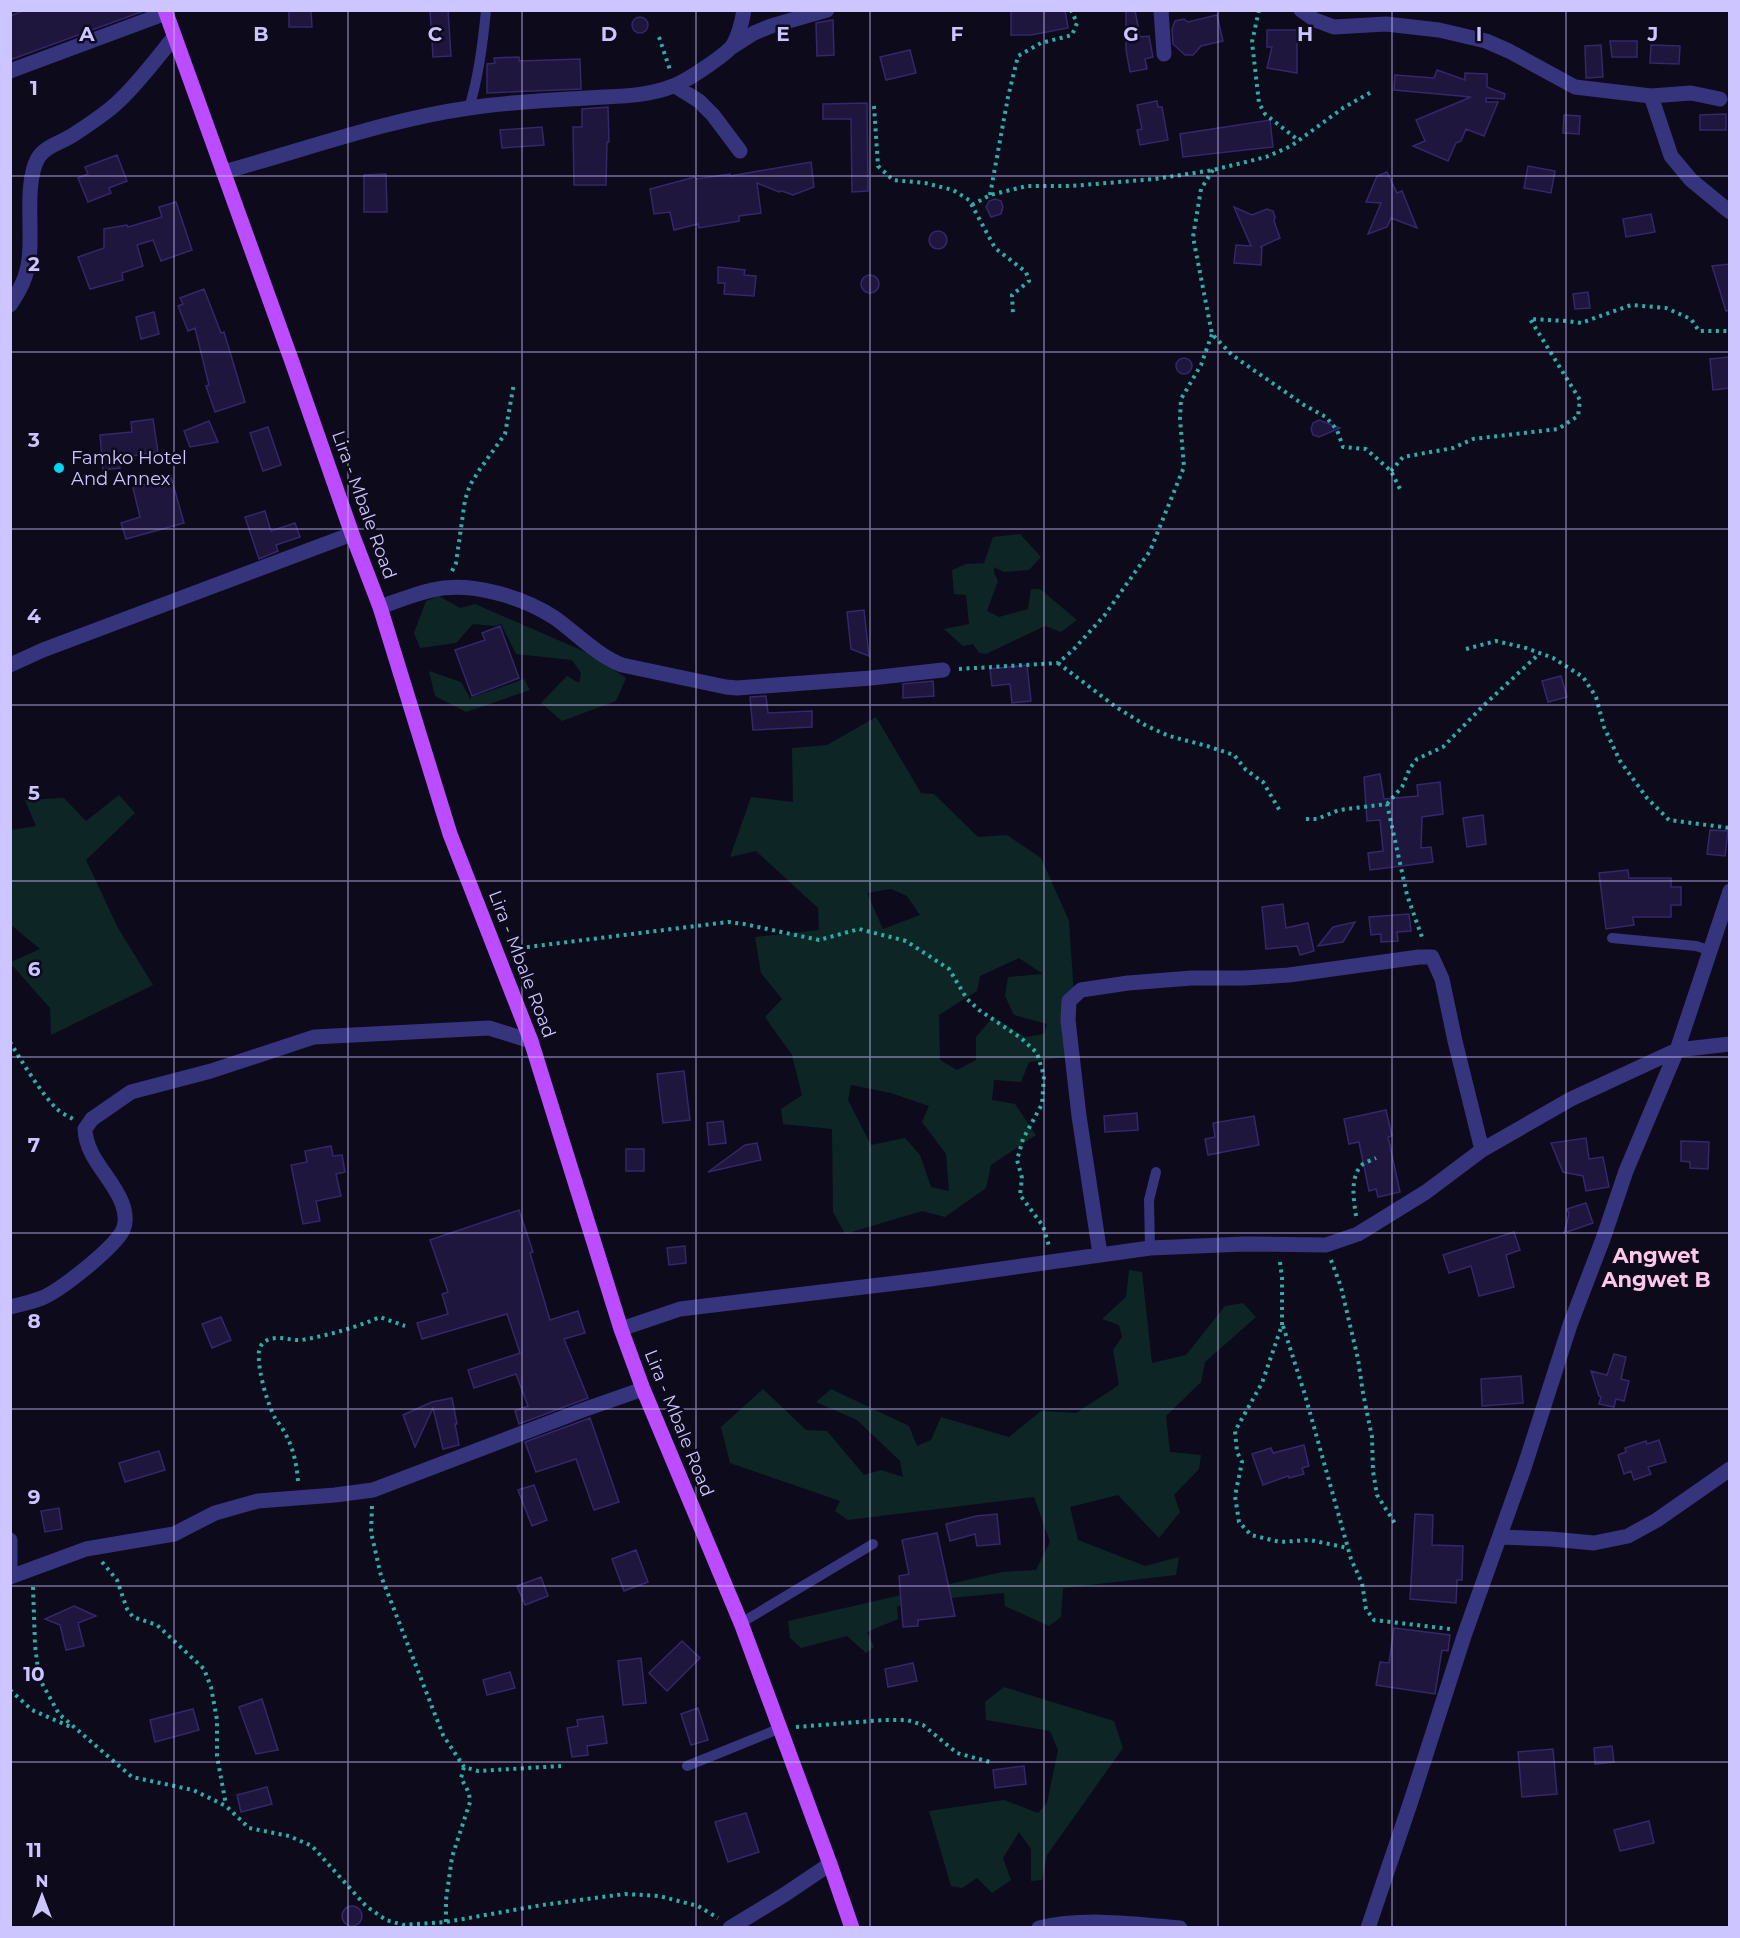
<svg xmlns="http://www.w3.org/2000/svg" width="1740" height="1938" viewBox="0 0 1740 1938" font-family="Montserrat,sans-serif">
	<rect width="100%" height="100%" fill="#0d0a1c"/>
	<path fill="#0d2625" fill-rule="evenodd" d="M1020 534 1041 557 1029 570 1004 572 994 567V573L998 581 987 611 999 617 1028 609 1031 589H1040L1077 620 1061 632 1045 626 986 654 979 653 973 644 963 646 944 629 969 624 966 595 954 594 952 570 966 564 984 563 993 537Z
		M439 596 460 608 475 604 590 654 626 678 616 701 562 721 541 703 567 676 579 683 581 673 572 660 516 654 501 624 495 626 473 624 456 643 420 648 414 633 426 601Z
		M429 671 461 682 470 698 524 679 530 690 466 712 435 696Z
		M876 717 921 793 934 794 978 837 1007 835 1041 858 1069 921 1078 1055 1029 1062 1021 1082 994 1080 992 1100 1015 1104 1036 1135 991 1165 986 1188 945 1217 922 1211 845 1234 833 1212 832 1129 783 1124 781 1109 802 1095 792 1055 765 1017 782 999 761 973 755 937 819 930 818 908 756 851 730 857 751 797 793 802 792 748 827 745ZM891 889 907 896 920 915 883 929 867 893ZM1019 958 1043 974 1008 977 1005 996 1014 1015 1047 1024 1044 1034 1025 1037 993 1017 976 1037V1060L957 1070 940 1060 939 1015 977 991 980 976ZM851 1085 891 1093 929 1106 922 1122 946 1154 949 1191 931 1187 920 1155 905 1138 871 1145 848 1100Z
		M119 795 135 813 86 860 118 928 153 985 51 1035 50 1008 11 964V962L40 949 11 925V830L36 826 25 800 64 798 86 821Z
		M1129 1270 1142 1272 1152 1363 1186 1355 1225 1306 1243 1303 1256 1317 1205 1362 1201 1382 1166 1416 1170 1452 1201 1455 1199 1469 1174 1495 1180 1512 1159 1538 1118 1495 1070 1507 1078 1540 1145 1566 1179 1557 1176 1575 1063 1588 1061 1617 1049 1626 1005 1606 1004 1593 940 1599 922 1604 897 1606 898 1619 867 1632 874 1647 866 1653 847 1636 801 1648 790 1638 788 1621 1002 1572 1036 1570 1050 1542 1034 1497 848 1520 835 1511 840 1501 730 1463 721 1427 763 1389 806 1430 827 1431 864 1475 881 1470 903 1477 900 1461 857 1420 816 1402 831 1389 909 1426 917 1446 931 1440 941 1417 1009 1437 1041 1411 1076 1413 1119 1385 1113 1350 1122 1337 1119 1325 1102 1319 1126 1297Z
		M1004 1687 1114 1721 1123 1748 1047 1855 1042 1880 1031 1881V1849L1019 1832 1003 1858 1011 1880 992 1893 977 1878 962 1888 951 1886 929 1811 1004 1800 1038 1813 1047 1803 1058 1750 1050 1731 986 1720 985 1702Z"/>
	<path fill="#1e163d" stroke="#34276a" stroke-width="1.5" d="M25 10H140L141 12 10 60V16Z
		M289 10H311L312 27H289Z
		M430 10H448L451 56 433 57Z
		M1011 10H1065L1068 28 1031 35H1011Z
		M1126 10H1135L1140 37 1149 36 1153 57 1145 59 1147 69 1130 72 1126 50Z
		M1217 15 1223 41 1201 46 1193 55H1185L1173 44 1172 29 1175 21 1184 19 1188 22Z
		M632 25a8 8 0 1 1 16 0a8 8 0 1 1-16 0Z
		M833 20 834 55 817 56 816 23Z
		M1267 30H1297V73L1267 68 1272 47H1267Z
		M1610 41H1637V57H1612Z
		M1601 45 1603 77 1586 78 1585 46Z
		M1651 45 1680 46 1679 64 1650 63Z
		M910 50 916 73 886 80 880 57Z
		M519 57V61L580 59 581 89 487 93V64L495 63 494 58Z
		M1437 70 1465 80V73L1487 74V87L1505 94 1504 99 1486 98V102H1498L1484 136 1466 129 1461 141 1456 143 1448 161 1413 146 1425 141 1416 120 1471 97 1394 90 1395 75 1434 78Z
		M1157 101 1158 107H1162L1168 140 1140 145 1137 130 1142 129 1137 105Z
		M867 103 868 191 852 192 851 119H823V104Z
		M608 107 609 142H607L606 185H574L573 127H582V109Z
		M1726 114V130H1700V115Z
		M1564 115 1580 116 1579 134 1563 133Z
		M1270 120 1273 147 1183 157 1180 134Z
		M542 127 544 145 502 148 500 130Z
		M117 155 127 181 109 188 111 193 88 202 78 178 88 174 85 167Z
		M811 162 814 187 793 195 782 191 779 192 757 183 761 213 739 216V221L699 228 698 224 674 230 670 212 654 214 650 189 695 177 696 179 730 174V176Z
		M1528 166 1555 171 1551 193 1524 188Z
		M1387 172 1397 193 1402 191 1417 228 1391 218 1387 227 1368 234 1381 203 1366 202 1377 176Z
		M386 174 387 212H364V175Z
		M995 199 1001 201 1003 207 1001 214 991 217 986 207 989 201Z
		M176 202 192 250 161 261 153 240 137 245 143 266 122 273 123 280 90 289 78 257 104 248V229L127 225 128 227 162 217 159 207Z
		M1234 207 1252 215 1267 209 1273 211 1275 217 1274 221 1280 238 1260 247H1262L1261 265 1234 263 1236 245 1251 246Z
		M1651 214 1655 232 1626 237 1623 219Z
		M929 240a9 9 0 1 1 18 0a9 9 0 1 1-18 0Z
		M1730 264V310L1726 311 1712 266Z
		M718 267 745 270 744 275 756 276 754 296 724 294 725 283H718Z
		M861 284a9 9 0 1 1 18 0a9 9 0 1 1-18 0Z
		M204 289 221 333 224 332 245 402 215 412 206 386 209 385 195 328 188 331 178 306 183 304 180 298Z
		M1588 292 1590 308 1575 309 1573 294Z
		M154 312 159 334 141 339 136 317Z
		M1730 357V388L1713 390 1710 359Z
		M1176 366a8 8 0 1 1 16 0a8 8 0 1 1-16 0Z
		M153 419 158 452 119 458 120 468 103 470 100 435 132 432 131 422Z
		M1319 420 1340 428 1319 437 1313 435 1311 429 1313 423Z
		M209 421 218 442 190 447 184 431Z
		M268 427 281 465 263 471 250 433Z
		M171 477 184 523 126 539 121 523 140 517 133 488Z
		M265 511 271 531 295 523 300 537 276 545 278 551 259 559 245 517Z
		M864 610 869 656 851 649 847 612Z
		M500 626 519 678 472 696 455 650 485 640 482 633Z
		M1027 665 1031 701 1012 703 1010 684 992 686 990 669Z
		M1561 676 1567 697 1548 702 1542 681Z
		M933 681 934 696 903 698V684Z
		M766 696 768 713 812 711V727L753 730 750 697Z
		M1380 774 1384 799 1418 796 1417 785 1440 782 1443 814 1422 817 1421 848 1431 847 1433 862 1370 870 1368 853 1383 851 1380 820 1367 821 1364 777Z
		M1483 815 1486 844 1467 847 1463 818Z
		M1710 830 1728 831 1725 856 1707 854Z
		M1628 870 1629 878H1671V887H1681V905H1671V917H1633L1634 925 1606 929 1599 873Z
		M1283 904 1286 928 1308 923 1314 951 1300 955 1297 946 1266 949 1262 907Z
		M1409 914 1411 931 1397 932 1398 941 1381 942V934L1371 935 1369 917Z
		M1355 922 1343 942 1318 946 1333 927Z
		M684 1071 690 1120 663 1123 657 1074Z
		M1386 1110 1392 1136 1388 1137 1400 1192 1378 1197 1376 1189 1369 1191 1359 1142 1349 1144 1344 1119Z
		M1137 1113 1138 1130 1105 1132 1104 1116Z
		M1254 1116 1259 1145 1208 1155 1205 1139 1215 1137 1213 1123Z
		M723 1121 726 1143 709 1145 707 1123Z
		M1586 1138 1589 1159 1603 1157 1609 1187 1586 1191 1583 1176 1563 1172 1551 1143Z
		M1681 1141 1709 1142 1708 1169 1690 1168V1162L1681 1161Z
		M757 1143 761 1160 708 1172 745 1145Z
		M331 1146 333 1156 342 1155 345 1172 336 1174 341 1196 316 1201 320 1221 303 1224 291 1165 307 1162 305 1151Z
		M626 1149H644V1171H626Z
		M1586 1203 1593 1223 1564 1233 1569 1214 1567 1209Z
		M519 1210 533 1252 530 1253 550 1320 578 1311 585 1333 564 1339 588 1398 519 1424 515 1411 528 1406 516 1374 474 1388 468 1370 520 1353 507 1314 422 1339 417 1323 448 1314 442 1294 448 1292 430 1240Z
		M1514 1232 1520 1250 1506 1255 1514 1287 1479 1296 1471 1266 1449 1273 1443 1255Z
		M685 1246 686 1263 669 1265 667 1248Z
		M221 1317 231 1340 212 1348 202 1324Z
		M1614 1354 1626 1357 1621 1379 1629 1381 1624 1401 1616 1399 1614 1407 1599 1404 1601 1397 1599 1396 1591 1371 1607 1375Z
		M1521 1376 1523 1403 1482 1406 1481 1379Z
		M452 1398 457 1424H455L459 1445 443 1449 433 1408 415 1447 403 1415 432 1402Z
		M590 1418 619 1502 594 1510 576 1459 536 1472 525 1442Z
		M1659 1440 1666 1462 1648 1467 1651 1474 1634 1480 1631 1471 1624 1474 1618 1455 1626 1452 1625 1448 1646 1441 1647 1444Z
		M1304 1445 1309 1466 1302 1468 1304 1474 1289 1478 1288 1476 1263 1485 1252 1454 1271 1448 1273 1453Z
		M159 1451 165 1470 125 1482 119 1463Z
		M534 1485 547 1520 532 1526 518 1490Z
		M59 1508 62 1529 45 1532 41 1511Z
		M997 1514 1000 1544 977 1546 975 1534 950 1541 946 1524 976 1516Z
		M1415 1514 1433 1515 1432 1545 1463 1546 1462 1580H1457L1456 1603 1410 1599Z
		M937 1533 955 1616 918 1620V1626L903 1627 899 1576 909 1574 902 1540Z
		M636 1550 648 1582 624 1591 612 1559Z
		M541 1577 548 1596 525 1605 517 1586Z
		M74 1606 96 1616 78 1623 84 1646 66 1650 60 1625 45 1619Z
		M1394 1628 1450 1635 1448 1651 1442 1650 1435 1694 1376 1685 1380 1662 1389 1663Z
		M682 1641 700 1658 667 1691 649 1673Z
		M641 1658 646 1703 623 1705 618 1661Z
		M913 1663 917 1681 888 1687 885 1669Z
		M510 1672 515 1688 487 1695 483 1680Z
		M262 1699 278 1750 256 1754 239 1707Z
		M698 1708 708 1740 691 1745 681 1714Z
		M193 1709 199 1730 155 1742 150 1720Z
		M603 1716 607 1743 587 1746 588 1755 572 1757 567 1728 578 1726 577 1720Z
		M1612 1746 1614 1762 1595 1764 1594 1748Z
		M1553 1749 1557 1794 1522 1797 1518 1752Z
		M1024 1766 1026 1784 995 1788 993 1770Z
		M267 1787 272 1804 241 1812 237 1795Z
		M746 1813 759 1852 728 1862 715 1822Z
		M1649 1821 1654 1843 1620 1851 1614 1830Z
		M342 1916a10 10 0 1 1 20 0a10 10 0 1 1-20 0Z"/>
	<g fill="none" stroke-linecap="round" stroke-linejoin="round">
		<path stroke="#29afa7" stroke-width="4" stroke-dasharray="3 4.5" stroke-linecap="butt" d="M1259 10 1252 42 1259 103 1265 114 1298 140
			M659 37 670 70
			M874 106 878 166 893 180 925 183 953 190 969 200 995 248 1026 272 1029 281 1012 295 1013 314
			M1213 170 1201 189 1193 237 1212 334 1232 355 1304 405 1326 417 1337 430 1343 447 1366 449 1391 471 1401 491
			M990 195 1008 97 1018 56 1041 43 1072 35 1077 23 1071 10
			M972 205 990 195 1027 186H1071L1155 179 1213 170 1266 157 1291 146 1343 108 1373 91
			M1391 471 1403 457 1453 448 1473 439 1558 429 1578 416 1580 400 1530 319 1566 321 1581 323 1631 305 1666 308 1691 319 1699 331H1730
			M452 571 456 563 465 500 470 485 480 469 505 434 514 383
			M1466 649 1496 641 1526 648 1553 658 1583 677 1596 697 1604 727 1620 761 1647 798 1669 820 1730 828
			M1058 663 1116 707 1145 725 1169 736 1207 746 1234 755 1246 770 1263 782 1280 811
			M959 669 1058 663 1073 650 1104 616 1150 551 1184 467 1180 419 1181 399 1201 365 1212 334
			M1387 804 1402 787 1410 768 1417 759 1443 747 1483 706 1540 653
			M1306 819H1317L1339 810 1387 804 1407 895 1423 940
			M512 949 728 922 744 924 819 940 859 929 906 941 949 969 967 999 979 1010 1021 1038 1037 1053 1044 1076 1042 1104 1023 1139 1017 1160 1022 1178 1020 1195 1043 1226 1049 1246
			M10 1042C20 1059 43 1096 57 1109 61 1113 68 1116 73 1119
			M1356 1216C1354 1201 1349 1176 1363 1164 1366 1162 1372 1160 1376 1158
			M1331 1260 1341 1287 1358 1359 1363 1393 1372 1437 1373 1471 1377 1495 1396 1525
			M1280 1262 1282 1278V1325L1262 1383 1235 1431 1237 1452 1242 1462 1235 1496 1239 1522 1251 1535 1280 1542 1310 1540 1348 1548
			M1283 1326 1305 1395 1351 1559 1362 1583 1366 1609 1374 1620 1450 1629
			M298 1481C297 1467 294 1451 287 1437 284 1430 279 1424 275 1418 267 1403 257 1368 259 1351 260 1345 264 1341 270 1339 281 1336 292 1341 302 1340 329 1335 355 1328 380 1317L405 1326
			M372 1506 371 1532 381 1576 443 1735 464 1767 478 1771 561 1766
			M102 1562 117 1580 127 1609 133 1617 157 1625 204 1669 211 1687 217 1720V1756L226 1805
			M33 1587 35 1645 39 1678 59 1714 132 1777 193 1790 226 1806 249 1828 289 1836 312 1846 366 1906 386 1920 403 1925 446 1922 542 1905 625 1894 659 1896 698 1906 718 1918
			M10 1690 32 1710 73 1728
			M796 1727 884 1720H907L923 1725 957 1753 990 1762
			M446 1922V1900L452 1857 470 1802 469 1793 461 1778 464 1767"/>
		<path stroke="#36347c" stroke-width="10" d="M469 108C479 76 483 43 486 10
			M1612 938 1696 946 1709 950
			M1150 1248 1149 1200 1156 1172
			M741 1623 873 1544
			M687 1766 781 1728"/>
		<path stroke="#36347c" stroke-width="15" d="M1161 10 1164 54
			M1301 10 1315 20 1334 27 1386 24 1439 30 1486 41 1509 51 1575 87 1651 96 1691 93 1720 99
			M732 47 754 33 771 26 827 10
			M10 71 166 13
			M675 86 699 101 713 115 740 151
			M1651 96 1671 156 1691 180 1730 212
			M223 172C305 150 385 120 469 108 508 102 548 100 588 98 616 96 646 97 673 86 685 82 726 55 733 45 739 35 742 22 744 10
			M10 305C20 290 27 277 29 259 33 231 24 183 38 158 46 145 64 142 76 133 91 123 107 113 120 100 140 81 157 58 174 37
			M380 607C397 601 415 594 432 590 471 581 523 597 555 618 577 634 597 655 622 665L726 687 737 688 871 678 943 670
			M10 665 43 650 352 534
			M1100 1254 1079 1116 1068 1020 1069 1001 1081 990 1128 983 1192 978H1244L1289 975 1419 957H1432L1442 979 1455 1041 1482 1150
			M10 1307C21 1304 32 1302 42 1298 61 1290 114 1248 123 1230 127 1221 125 1211 122 1203 112 1177 86 1158 85 1129L92 1119 131 1092 211 1071 314 1037 489 1028 531 1041
			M621 1329 680 1309 930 1279 1150 1248 1244 1244 1326 1245 1358 1234 1426 1192 1482 1150 1571 1099 1677 1050 1730 1044
			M1500 1537 1551 1539 1594 1543 1628 1536 1657 1520 1730 1469
			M10 1540V1577
			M10 1577 86 1549 174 1534 215 1513 258 1501 335 1495 373 1490 583 1410 643 1389
			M730 1928 784 1895 830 1864
			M1039 1928C1083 1917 1135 1924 1180 1928
			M1368 1928 1410 1804 1464 1636 1524 1468 1570 1325 1603 1239 1626 1171 1677 1050 1730 891"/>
		<path stroke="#bc4cff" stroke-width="15" d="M165 10 291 359 352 534 380 607 450 834 531 1041 621 1329 643 1389 741 1623 830 1864 852 1928"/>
	</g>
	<path fill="none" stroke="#ccc5ff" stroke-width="1.5" stroke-opacity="0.55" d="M174 10V1928M348 10V1928M522 10V1928M696 10V1928M870 10V1928M1044 10V1928M1218 10V1928M1392 10V1928M1566 10V1928M10 176H1730M10 352H1730M10 529H1730M10 705H1730M10 881H1730M10 1057H1730M10 1233H1730M10 1409H1730M10 1586H1730M10 1762H1730"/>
	<circle fill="#00d8f0" stroke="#0d0a1c" stroke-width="2" cx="59" cy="468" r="6"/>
	<g text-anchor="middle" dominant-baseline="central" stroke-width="5" stroke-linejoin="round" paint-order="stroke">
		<g font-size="18" fill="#ccc5ff" stroke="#0d0a1c" text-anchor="start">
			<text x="71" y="458">Famko Hotel<tspan x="71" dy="21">And Annex</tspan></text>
		</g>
		<g font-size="18" fill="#ccc5ff" stroke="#0d0a1c">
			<text transform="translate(364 505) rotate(70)">Lira - Mbale Road</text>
			<text transform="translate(522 964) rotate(69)">Lira - Mbale Road</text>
			<text transform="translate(679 1423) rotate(68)">Lira - Mbale Road</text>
		</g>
		<g font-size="21" font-weight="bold" fill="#ffc7eb" stroke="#0d0a1c">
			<text x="1656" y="1255">Angwet<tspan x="1656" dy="24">Angwet B</tspan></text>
		</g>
	</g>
	<g font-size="20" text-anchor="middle" font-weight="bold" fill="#ccc5ff" stroke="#0d0a1c" stroke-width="5" stroke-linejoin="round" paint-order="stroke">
		<text x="87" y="41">A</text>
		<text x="261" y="41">B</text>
		<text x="435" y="41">C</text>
		<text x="609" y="41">D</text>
		<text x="783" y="41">E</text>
		<text x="957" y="41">F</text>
		<text x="1131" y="41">G</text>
		<text x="1305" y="41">H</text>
		<text x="1479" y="41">I</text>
		<text x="1653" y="41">J</text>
		<text x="34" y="95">1</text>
		<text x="34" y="271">2</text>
		<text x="34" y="447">3</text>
		<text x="34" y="623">4</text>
		<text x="34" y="800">5</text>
		<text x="34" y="976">6</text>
		<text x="34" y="1152">7</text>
		<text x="34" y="1328">8</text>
		<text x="34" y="1504">9</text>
		<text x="34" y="1681">10</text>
		<text x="34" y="1857">11</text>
	</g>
	<rect width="1740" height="1938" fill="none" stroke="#ccc5ff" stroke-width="24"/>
	<g transform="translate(42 1896)" stroke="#0d0a1c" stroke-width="4.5" paint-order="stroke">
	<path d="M0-4.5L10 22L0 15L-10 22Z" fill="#ccc5ff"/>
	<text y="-9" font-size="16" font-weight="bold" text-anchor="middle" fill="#ccc5ff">N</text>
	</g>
</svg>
